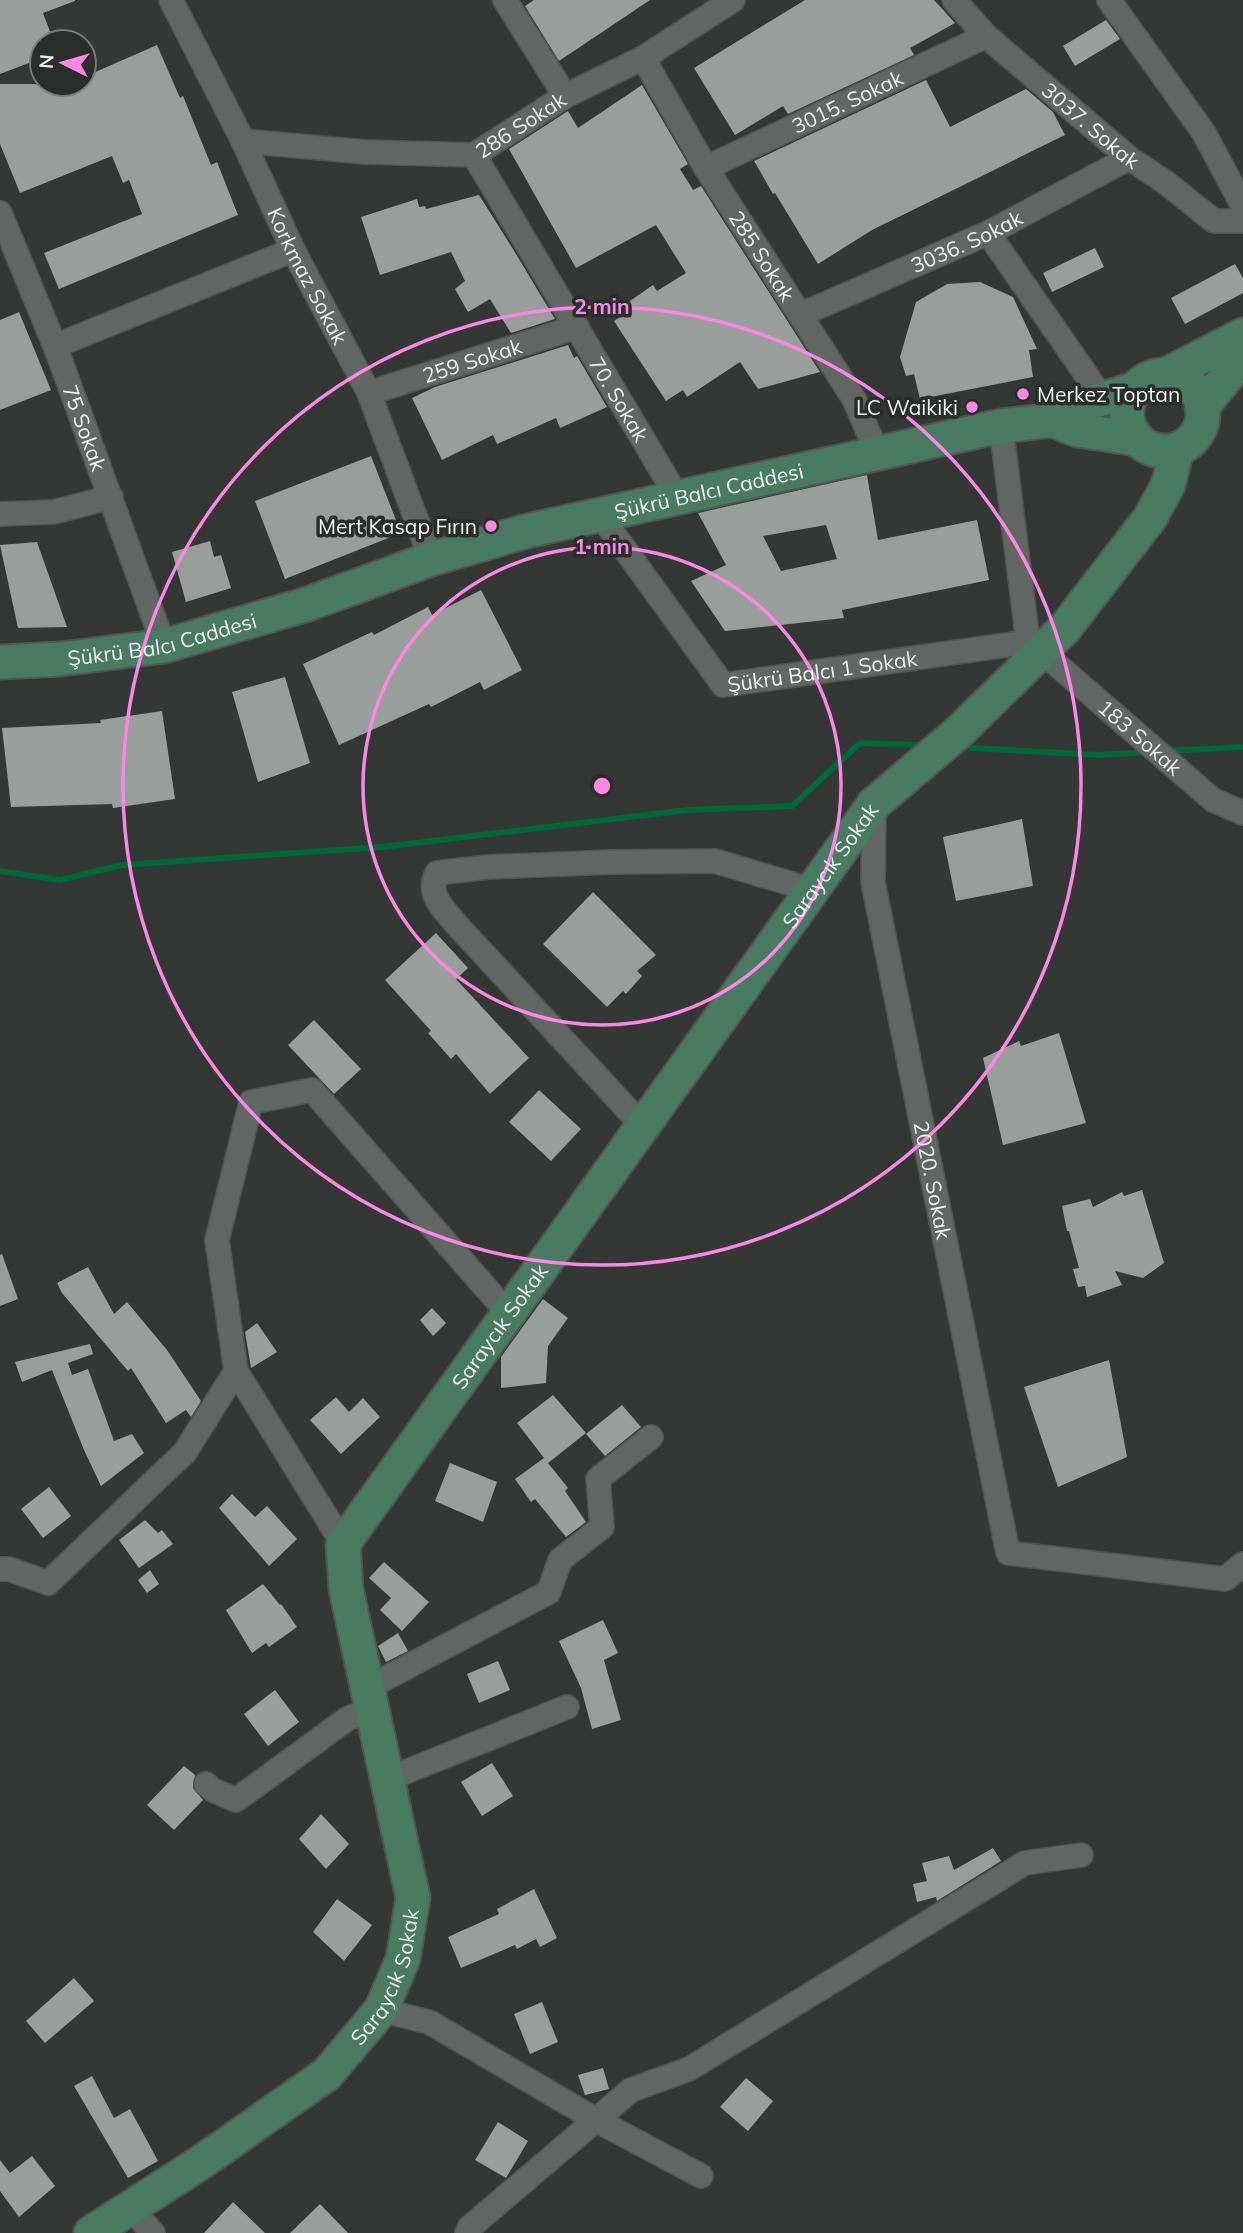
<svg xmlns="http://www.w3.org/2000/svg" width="1243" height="2233" viewBox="0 0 1243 2233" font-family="Mulish,sans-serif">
	<rect width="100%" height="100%" fill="#333834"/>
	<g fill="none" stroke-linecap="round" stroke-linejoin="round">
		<path stroke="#006738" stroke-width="6" d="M972 748 1098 755 1149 752
			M1166 751 1243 747
			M0 871 60 880 122 865 382 847 688 810 792 806 860 743 917 745"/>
	</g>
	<path fill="#989e99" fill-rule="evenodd" d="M0 0H75V1L43 13 54 42H42V58L0 74Z
		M534 0H650L559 61 525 6Z
		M805 0H934L955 23 910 48 914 55 788 114 783 106 735 135 694 68Z
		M1106 20 1120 39 1075 66 1063 46Z
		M157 45 180 98 183 96 211 165 217 162 238 215 59 289 44 253 142 214 129 180 123 183 112 156 20 193 0 144V84H84V77Z
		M926 80 950 127 1026 89 1053 112 1065 135 872 230 818 264 775 193 773 194 754 161Z
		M642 85 688 164 680 169 693 190 701 186 820 372 758 389 740 362 687 397 683 390 666 401 614 321 628 312 627 303 653 285 657 291 686 273 656 225 576 268 509 149 568 111 578 128Z
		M479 195 513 249 555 319 511 333 490 299 468 312 455 289 465 281 451 252 380 275 361 217 417 199 419 207 425 206 426 209Z
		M1095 248 1104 267 1052 292 1043 273Z
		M1235 264 1243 278V293L1185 324 1171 298Z
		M980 282 1013 297 1037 349 1029 350 1033 377 920 399 914 374 906 376 900 357 916 302 947 284Z
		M19 312 51 390 0 410V320Z
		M568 345 574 358 577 356 607 407 560 428 556 418 497 444 493 435 442 460 412 398 435 387Z
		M371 456 401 533 285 579 255 501Z
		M867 475 878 540 977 520 989 580 842 610 844 618 725 631 691 581 726 565 698 513ZM826 525 837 559 781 571 763 536Z
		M210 541 214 557 221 555 231 588 186 602 172 552Z
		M37 542 67 627 18 628 0 545Z
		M481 590 522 670 484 690 480 682 431 707 429 704 339 745 303 664 372 632 374 635 428 607 432 615Z
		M285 677 310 763 258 782 232 692Z
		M162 711 175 799 113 808 112 804 11 807 2 728 101 723 100 720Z
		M1022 819 1033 886 956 901 943 837Z
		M593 892 656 955 637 971 642 976 626 994 623 991 607 1007 543 944Z
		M436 933 468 968 456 979 529 1058 490 1094 456 1054 451 1059 428 1033 431 1031 385 980Z
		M314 1020 361 1069 334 1094 288 1045Z
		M1059 1033 1086 1123 1003 1145 983 1058 1019 1041 1021 1046Z
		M539 1090 581 1129 551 1161 509 1122Z
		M1142 1190 1164 1263 1143 1278 1115 1271 1122 1285 1087 1297 1085 1286 1078 1287 1073 1269 1079 1268 1069 1231H1067L1062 1206 1090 1199 1093 1207 1122 1192 1124 1196Z
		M2 1254 18 1299 0 1306V1255Z
		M88 1267 114 1314 127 1302 167 1350 201 1401 191 1417 186 1410 166 1423 131 1368 128 1371 62 1293 57 1283Z
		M543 1299 568 1318 548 1346 546 1383 501 1388V1357Z
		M432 1308 446 1323 433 1336 420 1320Z
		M257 1323 277 1352 251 1368 245 1332Z
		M90 1344 93 1354 68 1363 72 1375 88 1369 114 1441 132 1434 144 1453 101 1486 84 1450 52 1370 22 1382 15 1362Z
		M1109 1360 1127 1457 1058 1487 1024 1387Z
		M553 1395 586 1433 548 1463 517 1423Z
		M336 1397 349 1412 363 1398 380 1417 341 1454 310 1420Z
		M622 1405 641 1427 605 1456 586 1434Z
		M544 1458 568 1488 565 1491 586 1522 566 1537 535 1499 531 1502 515 1479Z
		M450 1463 497 1482 483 1522 435 1501Z
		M49 1487 71 1516 43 1538 21 1509Z
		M232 1494 255 1517 267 1506 297 1539 269 1566 219 1508Z
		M145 1520 158 1533 162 1530 173 1544 139 1568 119 1540Z
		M384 1562 429 1602 402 1631 380 1610 391 1598 369 1578Z
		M150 1570 159 1584 147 1593 138 1580Z
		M263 1584 280 1605 281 1604 297 1627 269 1647 266 1643 252 1653 226 1610Z
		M603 1620 618 1653 604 1660 621 1720 592 1729 581 1688 559 1641Z
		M398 1633 408 1651 386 1662 378 1646Z
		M498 1661 510 1690 479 1703 467 1674Z
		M275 1690 299 1722 268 1746 244 1714Z
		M492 1763 513 1796 482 1816 461 1782Z
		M184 1766 195 1775 193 1788 203 1800 174 1830 147 1805Z
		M321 1814 349 1844 326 1869 299 1839Z
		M993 1848 1001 1861 937 1901 936 1897 917 1902 913 1884 927 1881 922 1863 949 1856 954 1870Z
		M534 1889 557 1938 540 1947 536 1939 517 1949 515 1945 461 1968 448 1937 499 1914 497 1909Z
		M337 1899 372 1925 344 1961 313 1932Z
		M74 1978 94 2001 45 2043 26 2021Z
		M542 2002 558 2042 530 2054 514 2014Z
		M603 2068 609 2089 585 2095 578 2075Z
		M92 2076 114 2118 130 2109 158 2161 128 2178 74 2086Z
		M746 2078 773 2101 748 2131 720 2107Z
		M498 2122 528 2141 506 2178 475 2160Z
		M32 2156 55 2186 19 2217 0 2191V2160L10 2173Z
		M233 2202 265 2233H204Z
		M320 2204 348 2233H290Z"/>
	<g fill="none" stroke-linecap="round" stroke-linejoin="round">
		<defs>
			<g id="street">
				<path id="s1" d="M171 0 243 141 293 250 369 393 431 559"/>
				<path d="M505 0 565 96"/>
				<path id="s2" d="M954 0 986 36 1129 158 1165 182 1214 221H1243"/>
				<path d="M1109 0 1204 133 1243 206"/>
				<path id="s3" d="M643 58 706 168 854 399 878 455"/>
				<path id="s4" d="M243 141 365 152 474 155 565 96 643 58 733 0"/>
				<path id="s5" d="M474 155 678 498"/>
				<path id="s6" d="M706 168 986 36"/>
				<path id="s7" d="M0 213 57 351 164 646"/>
				<path d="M988 233 1103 399"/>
				<path id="s8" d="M800 315 988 233 1129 158"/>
				<path d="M55 346 293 250"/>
				<path id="s9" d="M369 393 577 327"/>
				<path d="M1001 426 1028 642"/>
				<path d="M0 514 54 512 111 497"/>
				<path id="s10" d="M600 515 723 685 1028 642 1041 651 1213 800 1243 813"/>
				<path id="s11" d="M874 804 873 882 1008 1553 1225 1579 1243 1564"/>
				<path d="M642 1125 456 924C443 908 426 894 437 873L488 867 611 862 715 861 812 890"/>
				<path d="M236 1371 217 1240 251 1102 312 1090 508 1313"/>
				<path d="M0 1569H9L48 1583 185 1452 236 1371 343 1544"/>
				<path d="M367 1688 549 1592 560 1560 602 1527 598 1479 651 1437"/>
				<path d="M388 1779 567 1707"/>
				<path d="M206 1784 213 1790 236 1800 347 1719 371 1708"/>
				<path d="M381 2010 429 2022 598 2121 701 2176"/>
				<path d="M130 2208 153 2233"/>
				<path d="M467 2233 469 2228 631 2090 689 2069 1025 1863 1081 1855"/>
			</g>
			<g id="secondary">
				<circle cx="1165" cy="413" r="38"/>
				<path d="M1164 376 1243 335"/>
				<path d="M1202 407 1243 357"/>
				<path d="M1053 420 1071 408 1136 389"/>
				<path id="s12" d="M0 662 61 659 164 646 305 605 431 559 527 531 1001 426 1053 420 1077 430 1137 439"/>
				<path id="s13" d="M91 2233 203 2161 327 2074 381 2010 403 1959 413 1898 346 1589 343 1544 874 804 961 730 1065 628 1150 518 1168 485 1177 450"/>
			</g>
		</defs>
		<use href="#street" stroke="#525653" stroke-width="26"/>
		<use href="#secondary" stroke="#525653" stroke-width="37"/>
		<use href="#street" stroke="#616763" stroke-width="23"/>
		<use href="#secondary" stroke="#497b63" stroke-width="33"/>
	</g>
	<g fill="none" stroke="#fb87e5" stroke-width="3.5">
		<circle cx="602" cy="786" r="239"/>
		<circle cx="602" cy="786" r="479"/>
	</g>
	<g fill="#fb87e5" stroke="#292e2a" stroke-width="2.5">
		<circle cx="1023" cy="394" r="7"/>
		<circle cx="972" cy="407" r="7"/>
		<circle cx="491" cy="526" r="7"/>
	</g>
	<g text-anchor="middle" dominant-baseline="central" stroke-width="7" stroke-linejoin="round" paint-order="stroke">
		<g font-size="21" fill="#eff2f0" stroke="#292e2a">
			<text stroke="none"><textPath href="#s6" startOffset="156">3015. Sokak</textPath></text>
			<text stroke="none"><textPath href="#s4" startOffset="287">286 Sokak</textPath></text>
			<text stroke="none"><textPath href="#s2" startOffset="186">3037. Sokak</textPath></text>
			<text stroke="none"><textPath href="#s8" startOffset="182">3036. Sokak</textPath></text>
			<text stroke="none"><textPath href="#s3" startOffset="231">285 Sokak</textPath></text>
			<text stroke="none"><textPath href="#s1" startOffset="308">Korkmaz Sokak</textPath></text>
			<text stroke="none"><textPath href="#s9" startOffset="108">259 Sokak</textPath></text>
			<text stroke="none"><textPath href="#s5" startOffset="284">70. Sokak</textPath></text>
			<text stroke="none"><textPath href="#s7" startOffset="231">75 Sokak</textPath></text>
			<text stroke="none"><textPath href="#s12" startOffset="732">Şükrü Balcı Caddesi</textPath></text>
			<text stroke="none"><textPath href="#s12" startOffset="164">Şükrü Balcı Caddesi</textPath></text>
			<text stroke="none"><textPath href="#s10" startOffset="310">Şükrü Balcı 1 Sokak</textPath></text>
			<text stroke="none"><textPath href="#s10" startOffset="665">183 Sokak</textPath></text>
			<text stroke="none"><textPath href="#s13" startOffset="1682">Saraycık Sokak</textPath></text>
			<text stroke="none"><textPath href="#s11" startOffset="382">2020. Sokak</textPath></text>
			<text stroke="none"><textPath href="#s13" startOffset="1115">Saraycık Sokak</textPath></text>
			<text stroke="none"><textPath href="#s13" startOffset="401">Saraycık Sokak</textPath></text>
		</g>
		<g font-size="21" fill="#eff2f0" stroke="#292e2a" text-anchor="end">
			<text x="1037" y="394" text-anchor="start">Merkez Toptan</text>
			<text x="958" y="407">LC Waikiki</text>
			<text x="477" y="526">Mert Kasap Fırın</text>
		</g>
	</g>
	<circle cx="602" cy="786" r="10" fill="#fb87e5" stroke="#292e2a" stroke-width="3.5"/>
	<g font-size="21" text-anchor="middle" font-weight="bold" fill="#fb87e5" stroke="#292e2a" stroke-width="7" stroke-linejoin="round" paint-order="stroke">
		<text x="602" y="314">2 min</text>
		<text x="602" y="554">1 min</text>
	</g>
	<g transform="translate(63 63) rotate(275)"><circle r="33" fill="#292e2a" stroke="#787c79" stroke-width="2"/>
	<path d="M0-5L12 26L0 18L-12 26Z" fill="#fb87e5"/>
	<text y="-10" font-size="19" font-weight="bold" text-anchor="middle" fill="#eff2f0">N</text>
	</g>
</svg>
